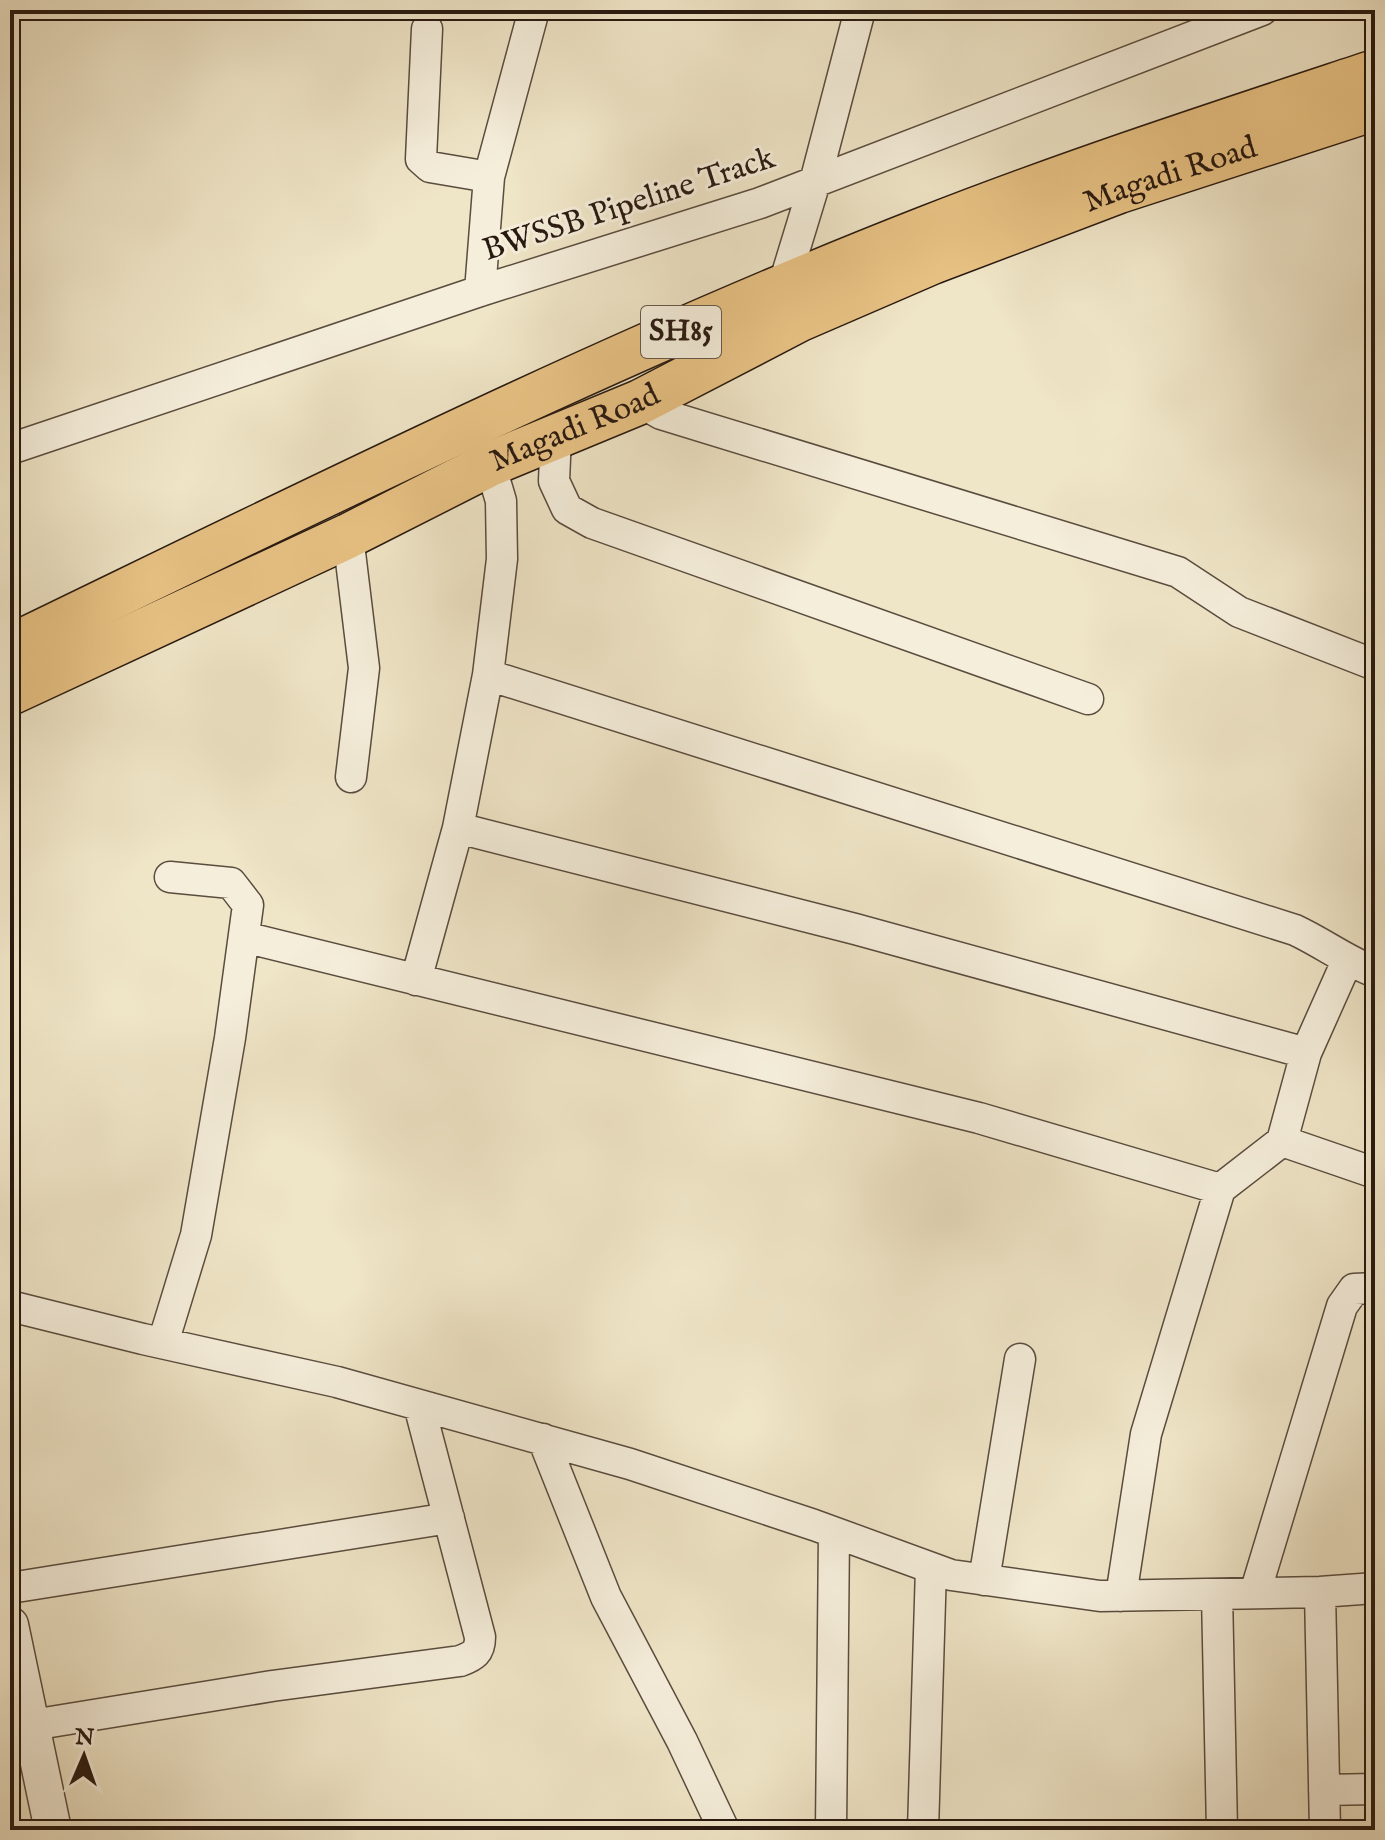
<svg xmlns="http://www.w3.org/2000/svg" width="1385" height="1840" viewBox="0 0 1385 1840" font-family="'IM FELL English',serif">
	<rect width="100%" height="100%" fill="#efe5c7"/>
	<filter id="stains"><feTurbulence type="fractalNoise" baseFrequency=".0025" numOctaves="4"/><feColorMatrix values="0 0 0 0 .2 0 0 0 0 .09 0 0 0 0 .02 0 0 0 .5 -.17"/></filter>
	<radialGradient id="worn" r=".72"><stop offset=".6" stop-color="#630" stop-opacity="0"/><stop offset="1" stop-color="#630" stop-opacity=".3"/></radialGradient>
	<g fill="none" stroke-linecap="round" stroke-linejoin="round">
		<defs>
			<path id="minor" d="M427 29 421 159 430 167 489 177
				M783 287 815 182 860 10
				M480 291 489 177 534 10
				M640 402 661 414 1178 572 1239 612 1375 665
				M556 435 554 481 567 509 592 523 1088 699
				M10 449 480 291 760 203 1262 10
				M348 536 364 668 351 777
				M488 675 502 559 501 501 490 464
				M458 828 855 929 1306 1053
				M244 937 979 1118 1220 1189 1282 1141 1306 1053 1347 961
				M416 980 458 828 488 675 1295 930C1323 943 1346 961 1375 972
				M1282 1141 1375 1173
				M10 1306 143 1339 337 1382 630 1464 814 1525 951 1575 1100 1596 1320 1592 1375 1588
				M163 1343 196 1235 230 1038 248 905 231 883 170 877
				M543 1439 606 1597 682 1741 724 1830
				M984 1580 1020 1359
				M10 1588 449 1518
				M1320 1592 1325 1830
				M1255 1593 1342 1306 1354 1289 1375 1288
				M1217 1594 1222 1830
				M1121 1596 1146 1434 1220 1189
				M32 1725 272 1686 460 1661C474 1656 480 1652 480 1637L419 1405
				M1324 1790 1375 1789
				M831 1830 834 1533
				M923 1830 931 1568"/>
			<path id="tertiary" d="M10 1625 53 1830"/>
			<g id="primary">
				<path d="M10 647C312 501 613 351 925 229 1073 171 1224 122 1375 72"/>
				<path id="s1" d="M10 693 348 536 490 464 640 402 800 319 932 262 1119 191 1375 108"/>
			</g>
		</defs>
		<use href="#minor" stroke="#5a4c3e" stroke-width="33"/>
		<use href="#tertiary" stroke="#5a4c3e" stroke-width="39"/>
		<use href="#primary" stroke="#281910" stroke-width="47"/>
		<use href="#minor" stroke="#f5eedb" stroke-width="30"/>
		<use href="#tertiary" stroke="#f5eedb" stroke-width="36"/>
		<use href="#primary" stroke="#e8c284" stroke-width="44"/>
	</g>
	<g text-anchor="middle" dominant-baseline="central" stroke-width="6" stroke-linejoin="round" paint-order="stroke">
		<rect fill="#f5eedb" stroke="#66594d" stroke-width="2" x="641" y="306" width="80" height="52" rx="6"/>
		<g font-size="30" font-weight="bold" fill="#281910">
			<text x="681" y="332">SH85</text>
		</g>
		<g font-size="32" fill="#281910" stroke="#f5eedb">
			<text stroke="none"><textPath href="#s1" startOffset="1272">Magadi Road</textPath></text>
			<text transform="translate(629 205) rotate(-18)">BWSSB Pipeline Track</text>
			<text stroke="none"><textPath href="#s1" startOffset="624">Magadi Road</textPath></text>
		</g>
	</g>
	<rect width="1385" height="1840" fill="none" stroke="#efe5c7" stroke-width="40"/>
	<rect x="12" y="12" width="1361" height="1816" fill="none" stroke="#281910" stroke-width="4"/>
	<rect x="20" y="20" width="1345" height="1800" fill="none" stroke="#281910" stroke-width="2"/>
	<g transform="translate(84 1756) rotate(2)" stroke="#f5eedb" stroke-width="6" paint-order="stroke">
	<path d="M0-6L14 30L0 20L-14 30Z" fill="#281910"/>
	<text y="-12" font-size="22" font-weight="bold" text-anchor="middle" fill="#281910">N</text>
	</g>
	<rect width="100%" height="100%" filter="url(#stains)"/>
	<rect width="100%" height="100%" fill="url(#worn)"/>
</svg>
